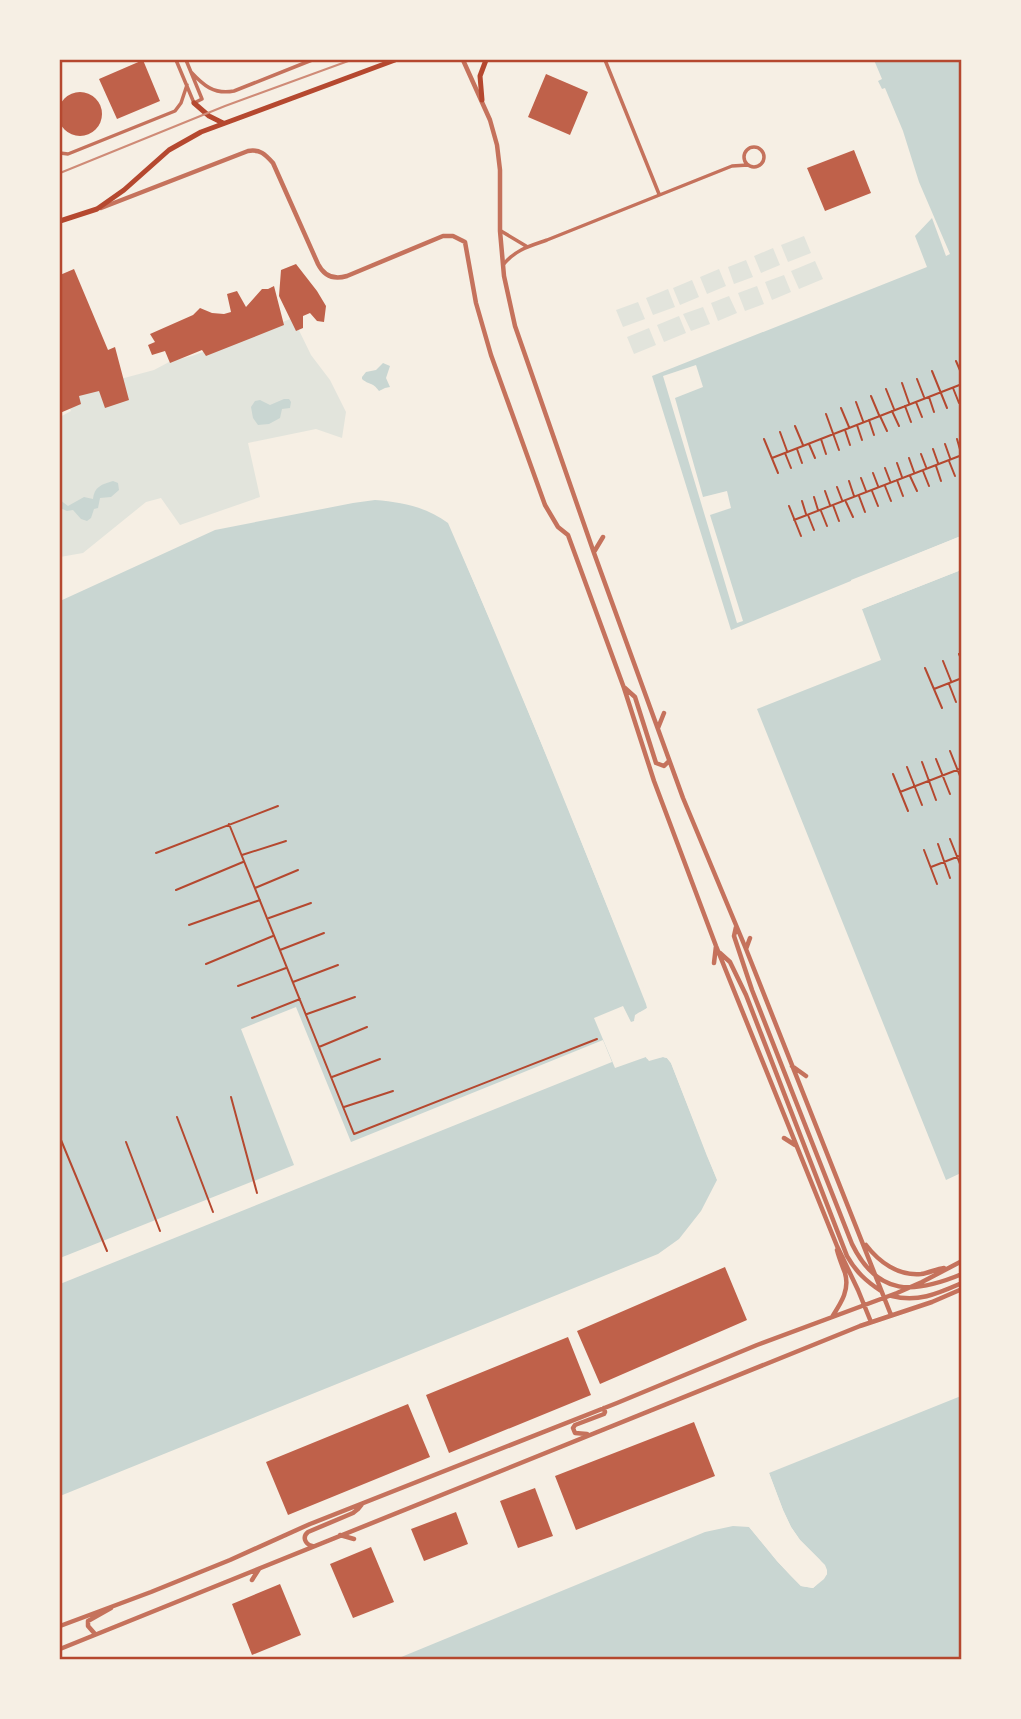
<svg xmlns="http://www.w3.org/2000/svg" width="1021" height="1719" viewBox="0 0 1021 1719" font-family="Arial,sans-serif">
	<rect width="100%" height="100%" fill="#f6efe4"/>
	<path fill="#e2e4dc" d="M804 236 811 253 788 262 781 245Z
		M773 248 780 265 761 273 754 256Z
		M746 260 753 277 734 284 728 267Z
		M815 261 823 279 799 289 791 271Z
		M719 269 726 286 707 294 700 277Z
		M784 275 791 292 772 300 765 282Z
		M692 280 699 297 680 305 673 288Z
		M757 286 764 304 745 311 738 293Z
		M668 289 675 307 653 315 646 298Z
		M729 296 737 313 718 321 711 303Z
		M638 302 645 319 623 327 616 310Z
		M703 307 710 324 691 331 683 314Z
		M679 316 686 333 664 342 657 325Z
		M293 318 311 355 330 380 346 412 342 438 316 429 248 443 260 497 180 525 161 498 146 502 83 553 60 557V417L71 411 61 387 76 391 154 370 171 361 192 356Z
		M649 328 656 345 634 354 627 337Z"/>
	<path fill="#c9d6d2" d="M874 60H958L962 68 961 536 731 630 652 376 927 267 915 236 932 218 946 256 950 254 919 182 903 131 885 88 882 89 878 81 882 79Z
		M383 363 390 366 386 378 390 387 385 388 379 391C372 381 370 386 362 379V377L366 372 376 370Z
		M284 399H289L291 402 290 408 282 409 280 418 269 424 258 425 253 418 251 407 255 401 260 400 270 405Z
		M113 481 118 483 119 490 111 497 100 498 98 508 94 509 91 518 87 521 81 519 73 510 67 511 60 508V500L68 506 84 497 93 499C94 487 102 484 113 481Z
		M375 500C402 502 426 507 448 523L507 659 647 1004V1008L644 1011 638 1013 634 1021 631 1022 623 1006 594 1018 615 1068 646 1057 647 1059 663 1057 667 1058 671 1063 717 1180 701 1211 679 1239 658 1254 60 1496V601L215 530 353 503Z
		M961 570V1173L946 1180 757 709 881 660 862 609Z
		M961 1396V1659L394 1660 705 1532 733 1526 749 1527 777 1561 801 1586 813 1588 827 1574 820 1560 800 1540 791 1527 783 1510 769 1473Z"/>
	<path fill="#f6efe4" d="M696 365 703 387 675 398 703 497 727 491 731 508 710 515 743 621 737 623 663 376Z
		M447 518 451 521 466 553 511 657 650 1003V1009L647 1013 634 1021 635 1015 647 1008 646 1004 558 783Z
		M961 536 962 540 852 584 851 580Z
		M962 566 961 570 862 609 861 606Z
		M296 1007 351 1142 603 1040 612 1062 60 1284V1258L294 1165 241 1029Z
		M663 1054 670 1055 674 1062 721 1179 719 1184 707 1156 671 1063 667 1058 663 1057 649 1061 646 1057 649 1055 651 1057Z
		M769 1473 783 1510 791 1527 800 1540 825 1565 827 1570V1574L824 1579 813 1588 801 1586 790 1575 777 1561 746 1523 752 1524 779 1559 803 1583 812 1584 821 1577 823 1573 822 1567 797 1542 788 1529 780 1512 766 1474Z"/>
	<path fill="#bf614a" d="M143 60 160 101 117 119 99 79Z
		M546 74 588 92 570 135 528 117Z
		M58 114a22 22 0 1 1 44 0a22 22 0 1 1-44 0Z
		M854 150 871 193 825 211 807 168Z
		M296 264 317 291 326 306 324 322 317 321 310 313 303 316V328L296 331 279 296 281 270Z
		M74 269 108 350 115 347 129 400 105 408 99 391 79 396 81 404 60 413V275Z
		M274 286 284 325 206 356 202 350 170 363 165 351 152 355 148 345 155 342 150 334 193 315 200 308 212 313 224 314 231 312 227 294 237 291 246 307 262 289H268Z
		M725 1267 747 1320 600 1384 577 1331Z
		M568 1337 591 1395 449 1453 426 1395Z
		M408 1404 430 1457 288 1515 266 1462Z
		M694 1422 715 1476 576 1530 555 1476Z
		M535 1488 553 1536 518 1548 500 1501Z
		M456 1512 468 1544 424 1561 411 1529Z
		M371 1547 394 1602 353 1618 330 1564Z
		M280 1584 301 1635 252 1655 232 1604Z"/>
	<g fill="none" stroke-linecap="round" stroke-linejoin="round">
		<path stroke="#b5482f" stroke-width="2" d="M956 361 962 375
			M932 371 947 408
			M917 379 924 397
			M902 383 909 403
			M953 388 959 403
			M886 389 894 409
			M871 396 879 415
			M929 397 934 412
			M856 402 863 421
			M916 402 922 417
			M905 406 911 422
			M841 408 849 427
			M892 411 899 426
			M826 414 839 450
			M880 416 887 431
			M869 420 874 435
			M857 425 862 440
			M795 426 803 445
			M845 430 850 445
			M780 432 787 451
			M764 439 778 473
			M821 439 826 454
			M957 439 961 453
			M809 444 815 458
			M945 444 950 458
			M797 449 802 463
			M933 449 938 463
			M785 453 791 468
			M921 454 926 467
			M772 458 962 384
			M909 458 914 472
			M949 461 955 476
			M897 463 902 477
			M936 466 941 481
			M885 468 890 481
			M923 471 929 486
			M873 473 878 486
			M910 476 917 491
			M861 478 866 491
			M897 480 903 496
			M849 481 854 496
			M885 486 891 501
			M837 487 842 500
			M825 491 830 505
			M872 491 878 506
			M859 496 865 512
			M814 497 818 510
			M802 501 806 514
			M846 502 853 517
			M833 505 839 521
			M789 506 801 536
			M821 511 827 526
			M808 515 814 530
			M794 520 962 455
			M959 654 962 661
			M943 661 951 681
			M925 668 942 708
			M949 684 956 702
			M934 689 962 678
			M950 751 962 781
			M936 759 950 794
			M922 762 936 800
			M907 767 922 805
			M893 774 908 811
			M900 792 962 768
			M229 824 354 1134 597 1039
			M950 839 962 869
			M938 844 950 878
			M924 850 937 884
			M156 853 278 806
			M242 855 286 841
			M931 867 962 855
			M255 888 298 870
			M176 890 243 862
			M269 918 311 903
			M189 925 260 900
			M280 950 324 933
			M206 964 273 936
			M293 982 338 965
			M238 986 286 968
			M307 1014 355 997
			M252 1018 300 999
			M319 1047 367 1027
			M332 1077 380 1059
			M231 1097 257 1193
			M344 1107 393 1091
			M177 1117 213 1212
			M61 1140 107 1251
			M126 1142 160 1231"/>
		<path stroke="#c5725c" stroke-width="3.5" d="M176 60 194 103 202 99 186 60
			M605 60 659 194
			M191 72C203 85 214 95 234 91L312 60
			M744 157a10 10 0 1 1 20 0a10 10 0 1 1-20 0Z
			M60 153 68 154 175 111 181 103 187 85
			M501 231 526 246
			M503 265C516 249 530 246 547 240L732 166 748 165"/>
		<path stroke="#c5725c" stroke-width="4.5" d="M463 60 490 120 497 145 500 170V231L504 276 515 326 594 553 683 798 746 949 891 1315
			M101 208 248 151C260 149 265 154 273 163L318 264C324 276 334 280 347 276L443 236H453L465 242 476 303 491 355 545 505 558 527 568 535 624 688 654 781 716 946 837 1246 858 1290 871 1322
			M594 552 603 537
			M625 688 635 697 656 763 664 766 669 761
			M658 728 664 713
			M736 927 734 936 752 990 852 1244C878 1297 914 1294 962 1274
			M746 949 750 938
			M720 953 730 962 746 995 847 1256C856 1272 866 1281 881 1291
			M714 963 716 946
			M792 1066 806 1076
			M784 1138 795 1145
			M866 1245C879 1262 898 1276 921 1274 929 1273 936 1269 944 1268
			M892 1296C918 1303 939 1293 962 1283
			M832 1317C841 1303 850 1290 845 1273 842 1265 839 1258 837 1250
			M587 1434 575 1433 573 1428 575 1425 604 1414 605 1412 604 1408
			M340 1535 354 1539
			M312 1546C305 1544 302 1537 308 1532L353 1513 358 1509 362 1504
			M252 1580 259 1569
			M60 1626 151 1592 230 1560 310 1524 617 1403 757 1345 897 1293 922 1282 962 1261
			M95 1634 88 1626V1621L111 1608
			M60 1649 860 1326 932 1302 962 1289"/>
		<path stroke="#b5482f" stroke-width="5" d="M482 100 480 76 486 60
			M194 103 209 116 223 123
			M60 221 97 209 124 190 169 150 201 132 395 60"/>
		<path stroke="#cf8b77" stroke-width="2" d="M60 173 225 106 351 60"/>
	</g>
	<rect width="1021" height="1719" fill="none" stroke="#f6efe4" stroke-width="122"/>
	<rect x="61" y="61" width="899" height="1597" fill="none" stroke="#b5482f" stroke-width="2.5"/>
</svg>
